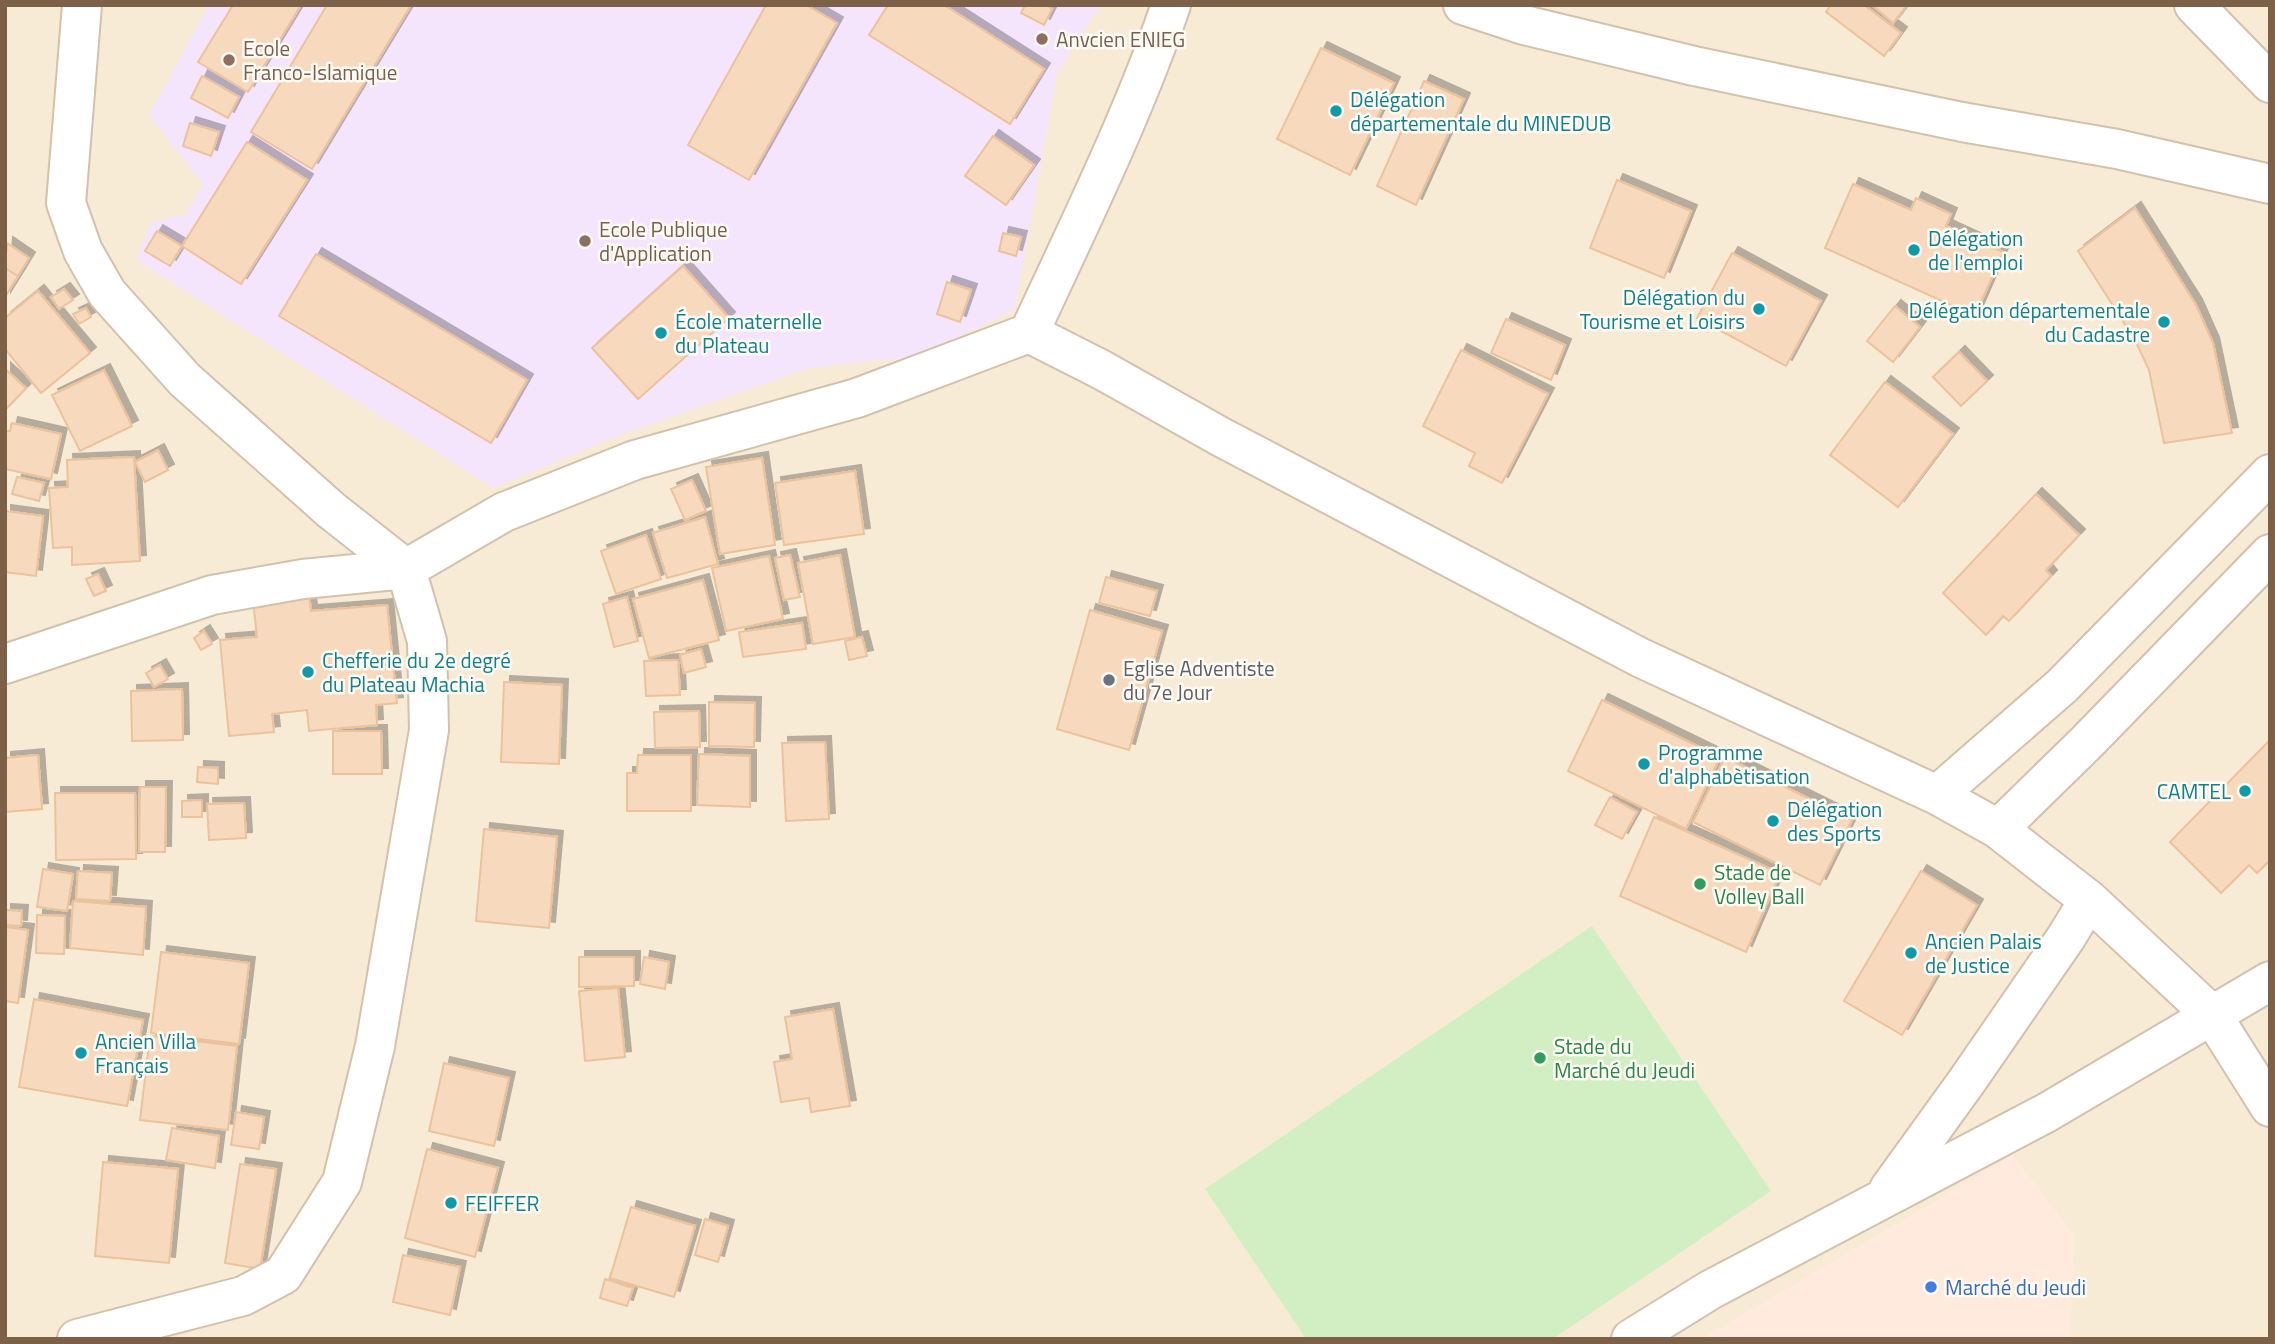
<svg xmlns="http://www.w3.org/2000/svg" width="2275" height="1344" viewBox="0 0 2275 1344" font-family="'Titillium Web',sans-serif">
	<defs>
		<filter id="shadow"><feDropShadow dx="6" dy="-6" stdDeviation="0" flood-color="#0004"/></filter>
	</defs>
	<rect width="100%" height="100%" fill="#fff8e9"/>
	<path fill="#f7ebd6" d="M5 5H2270V1339H5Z"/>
	<path fill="#ffeadd" d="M2013 1155 2074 1235 2070 1339H1702Z"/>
	<path fill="#f5e5fc" d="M209 5H1101L1057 73 1015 309 922 356 809 368 615 437 493 488 136 260 151 223 186 214 203 185 149 115Z"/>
	<path fill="#d2efc4" d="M1592 926 1771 1191 1553 1339H1306L1205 1189Z"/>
	<path fill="#f7dabd" stroke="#ecc29b" stroke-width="2" filter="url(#shadow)" d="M233 5H301L248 92 198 62Z
		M327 5H411L312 169 251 132Z
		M766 5H806L837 23 749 180 688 145Z
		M888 5H944L1044 69 1010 124 869 35Z
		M1025 5H1046L1052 9 1044 25 1021 13Z
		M1831 5H1864L1901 33 1884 56 1826 12Z
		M1872 5H1907L1893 23Z
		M1321 48 1394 83 1350 175 1277 139Z
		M202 76 239 97 228 118 191 98Z
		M1424 81 1464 99 1416 205 1377 186Z
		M190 123 219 132 211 156 183 146Z
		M993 136 1034 165 1006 205 965 176Z
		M247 142 307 180 241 284 182 246Z
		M1617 180 1691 211 1664 278 1590 248Z
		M1853 184 1911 210 1916 198 1951 214 1946 226 2003 252 1975 316 1825 248Z
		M2135 208 2196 305 2213 343 2232 433 2164 443 2149 370 2135 340 2078 251Z
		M157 231 182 246 170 266 145 251Z
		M1003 233 1021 237 1016 256 999 251Z
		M7 243 29 258 18 276 5 268Z
		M1732 253 1821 301 1786 366 1697 318Z
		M316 254 527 380 491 443 279 316Z
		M683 266 729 318 638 399 592 348Z
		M5 268 18 276 5 297Z
		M947 282 971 290 960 322 937 314Z
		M64 289 73 300 59 309 51 297Z
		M38 291 90 353 41 393 5 349V318Z
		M1895 306 1920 327 1893 362 1867 341Z
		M86 308 91 317 79 324 73 314Z
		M1506 319 1565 345 1551 380 1491 353Z
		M1461 350 1548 394 1502 483 1469 466 1475 453 1423 426Z
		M1959 352 1987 381 1961 406 1933 377Z
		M5 369 26 388 5 410Z
		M104 370 132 426 80 451 52 395Z
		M1885 382 1953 434 1898 507 1830 455Z
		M12 423 61 434 51 479 5 469V431H10Z
		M158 450 168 470 145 482 135 462Z
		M134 457 140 561 72 565V547L53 548 49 488 68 487 67 460Z
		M762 458 775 545 720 554 706 467Z
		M855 471 864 534 784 545 775 483Z
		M17 477 44 483 39 501 12 494Z
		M692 480 706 511 685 520 671 489Z
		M2036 494 2079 535 2046 570 2051 576 2009 621 2003 616 1986 635 1943 593Z
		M5 511 43 516 36 576 5 572Z
		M705 517 718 564 667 578 653 533Z
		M646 535 661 579 616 594 601 551Z
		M790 555 800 597 784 600 775 558Z
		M840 555 855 637 813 644 798 563Z
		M769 556 783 619 726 631 712 568Z
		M98 574 106 591 94 596 86 579Z
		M1106 577 1157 591 1150 616 1099 603Z
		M703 580 719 640 649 658 633 599Z
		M309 594 311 611 387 605 397 703 376 705 377 725 309 731 307 710 272 714 274 732 229 736 220 640 257 637 253 599Z
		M627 597 638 641 614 647 603 604Z
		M1090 610 1162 631 1129 750 1057 729Z
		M802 623 806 649 743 657 739 632Z
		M204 631 212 644 201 650 194 638Z
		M862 637 867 656 849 660 845 641Z
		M701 649 706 667 684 673 680 655Z
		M678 660 680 695 646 696 644 661Z
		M160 665 168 679 154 687 146 673Z
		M504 682 562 685 559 764 501 762Z
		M182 689 183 740 132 741 131 691Z
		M1602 700 1720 757 1686 829 1568 771Z
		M709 702 755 703 754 747 709 746Z
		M699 711 700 747 655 748 654 712Z
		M333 731H381L382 774H333Z
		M2270 740V860L2257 873 2249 865 2221 893 2170 842Z
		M825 742 829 819 786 821 782 743Z
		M699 754 750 756V807L697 805Z
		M38 755 42 809 5 812V758Z
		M638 755H691V811H627V773H637Z
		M1725 757 1852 820 1820 885 1693 822Z
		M198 767 218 768V784L197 782Z
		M140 787H166L165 852H139Z
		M55 793H135L136 859 56 860Z
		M1610 797 1637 812 1622 839 1595 825Z
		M202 800V817H182V801Z
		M244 803 246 838 209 840 207 804Z
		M1654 817 1780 873 1746 952 1620 896Z
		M484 829 557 837 549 928 476 921Z
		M43 869 73 874 67 911 37 907Z
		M78 871 112 873 110 901 76 899Z
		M1921 871 1977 905 1902 1035 1844 1001Z
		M73 901 146 907 143 955 70 948Z
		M5 910 22 911 21 926 5 925Z
		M37 915 65 916 64 954 36 953Z
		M5 927 28 930 18 1003 5 1001Z
		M161 952 249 963 239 1044 151 1033Z
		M579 957H634V986L579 987Z
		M644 957 669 962 665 989 640 984Z
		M618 988 625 1057 585 1061 579 991Z
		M34 999 143 1020 127 1106 19 1087Z
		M833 1009 850 1106 811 1112 809 1098 781 1102 774 1062 792 1059 785 1017Z
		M150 1036 237 1046 228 1130 140 1120Z
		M444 1063 509 1078 494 1146 429 1131Z
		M236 1112 264 1117 259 1149 231 1145Z
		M172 1128 219 1136 215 1168 166 1160Z
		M427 1149 498 1168 475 1257 405 1238Z
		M103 1162 178 1169 169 1263 95 1256Z
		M240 1164 276 1169 260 1269 225 1263Z
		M631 1207 695 1226 674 1297 610 1278Z
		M705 1219 728 1226 718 1262 695 1255Z
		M403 1255 460 1267 450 1315 393 1302Z
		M605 1279 633 1288 627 1306 600 1298Z"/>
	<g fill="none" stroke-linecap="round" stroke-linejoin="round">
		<defs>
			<path id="minor" d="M1463 5 1524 25 1694 66 1962 122 2117 149 2270 184
				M2194 5 2270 83
				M1029 333 1102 370 1221 437 1641 658 1937 795 1998 829 2089 900 2212 1015 2270 1107
				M5 664 212 595 303 579 406 569 504 512 635 460 857 398 1029 333C1079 225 1132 118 1171 5
				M1937 795 2062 686 2270 474
				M1998 829 2087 742 2270 554
				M1889 1189 1967 1081 2065 939 2089 900
				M77 1339 243 1296 283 1275 342 1182 375 1046 429 730 427 641 406 569 331 510 185 380 107 293 83 251 66 203 82 5
				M1631 1339 1710 1290 2046 1113 2270 981"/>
		</defs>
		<use href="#minor" stroke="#d3c1ac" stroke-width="42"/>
		<use href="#minor" stroke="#fff" stroke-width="38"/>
	</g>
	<g fill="#8d6e63" stroke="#fffbf2" stroke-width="2.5">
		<circle cx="1042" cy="39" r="7"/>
		<circle cx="229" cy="60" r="7"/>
		<circle cx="585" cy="241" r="7"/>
	</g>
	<g fill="#0f9aa8" stroke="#fffbf2" stroke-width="2.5">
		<circle cx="1336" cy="111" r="7"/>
		<circle cx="1914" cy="250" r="7"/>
		<circle cx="1759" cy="309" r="7"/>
		<circle cx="2164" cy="322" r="7"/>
		<circle cx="661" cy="333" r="7"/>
		<circle cx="308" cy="672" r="7"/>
		<circle cx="1644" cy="764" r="7"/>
		<circle cx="2245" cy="791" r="7"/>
		<circle cx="1773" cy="821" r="7"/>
		<circle cx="1911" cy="953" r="7"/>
		<circle cx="81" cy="1053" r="7"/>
		<circle cx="451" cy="1203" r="7"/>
	</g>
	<circle fill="#6b7280" stroke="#fffbf2" stroke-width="2.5" cx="1109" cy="680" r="7"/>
	<g fill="#2e9e5b" stroke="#fffbf2" stroke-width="2.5">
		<circle cx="1700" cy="884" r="7"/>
		<circle cx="1540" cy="1058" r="7"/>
	</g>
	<circle fill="#3f7fe0" stroke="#fffbf2" stroke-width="2.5" cx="1931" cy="1287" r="7"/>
	<g text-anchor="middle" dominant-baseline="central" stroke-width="5" stroke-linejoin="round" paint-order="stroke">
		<g font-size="21" fill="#785e54" stroke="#fffbf2" text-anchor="start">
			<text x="1056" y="39">Anvcien ENIEG</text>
			<text x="243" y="48">Ecole<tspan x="243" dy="24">Franco-Islamique</tspan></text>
			<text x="599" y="229">Ecole Publique<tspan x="599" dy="24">d'Application</tspan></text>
		</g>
		<g font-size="21" fill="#0d838f" stroke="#fffbf2" text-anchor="start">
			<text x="1350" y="99">Délégation<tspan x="1350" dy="24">départementale du MINEDUB</tspan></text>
			<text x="1928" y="238">Délégation<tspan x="1928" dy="24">de l'emploi</tspan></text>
			<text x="1745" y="297" text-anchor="end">Délégation du<tspan x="1745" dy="24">Tourisme et Loisirs</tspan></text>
			<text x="2150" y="310" text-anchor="end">Délégation départementale<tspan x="2150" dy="24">du Cadastre</tspan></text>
			<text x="675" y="321">École maternelle<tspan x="675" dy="24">du Plateau</tspan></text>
			<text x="322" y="660">Chefferie du 2e degré<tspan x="322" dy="24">du Plateau Machia</tspan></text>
			<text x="1658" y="752">Programme<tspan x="1658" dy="24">d'alphabètisation</tspan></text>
			<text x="2231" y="791" text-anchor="end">CAMTEL</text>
			<text x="1787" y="809">Délégation<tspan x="1787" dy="24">des Sports</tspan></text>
			<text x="1925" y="941">Ancien Palais<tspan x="1925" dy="24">de Justice</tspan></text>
			<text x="95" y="1041">Ancien Villa<tspan x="95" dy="24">Français</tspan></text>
			<text x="465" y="1203">FEIFFER</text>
		</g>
		<g font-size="21" fill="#5b616d" stroke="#fffbf2" text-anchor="start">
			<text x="1123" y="668">Eglise Adventiste<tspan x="1123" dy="24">du 7e Jour</tspan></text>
		</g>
		<g font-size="21" fill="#27864d" stroke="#fffbf2" text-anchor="start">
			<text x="1714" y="872">Stade de<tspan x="1714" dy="24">Volley Ball</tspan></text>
			<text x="1554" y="1046">Stade du<tspan x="1554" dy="24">Marché du Jeudi</tspan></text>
		</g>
		<g font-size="21" fill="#366cbe" stroke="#fffbf2" text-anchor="start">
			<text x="1945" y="1287">Marché du Jeudi</text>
		</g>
	</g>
	<rect width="2275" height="1344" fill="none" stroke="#7d6048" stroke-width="14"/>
</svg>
